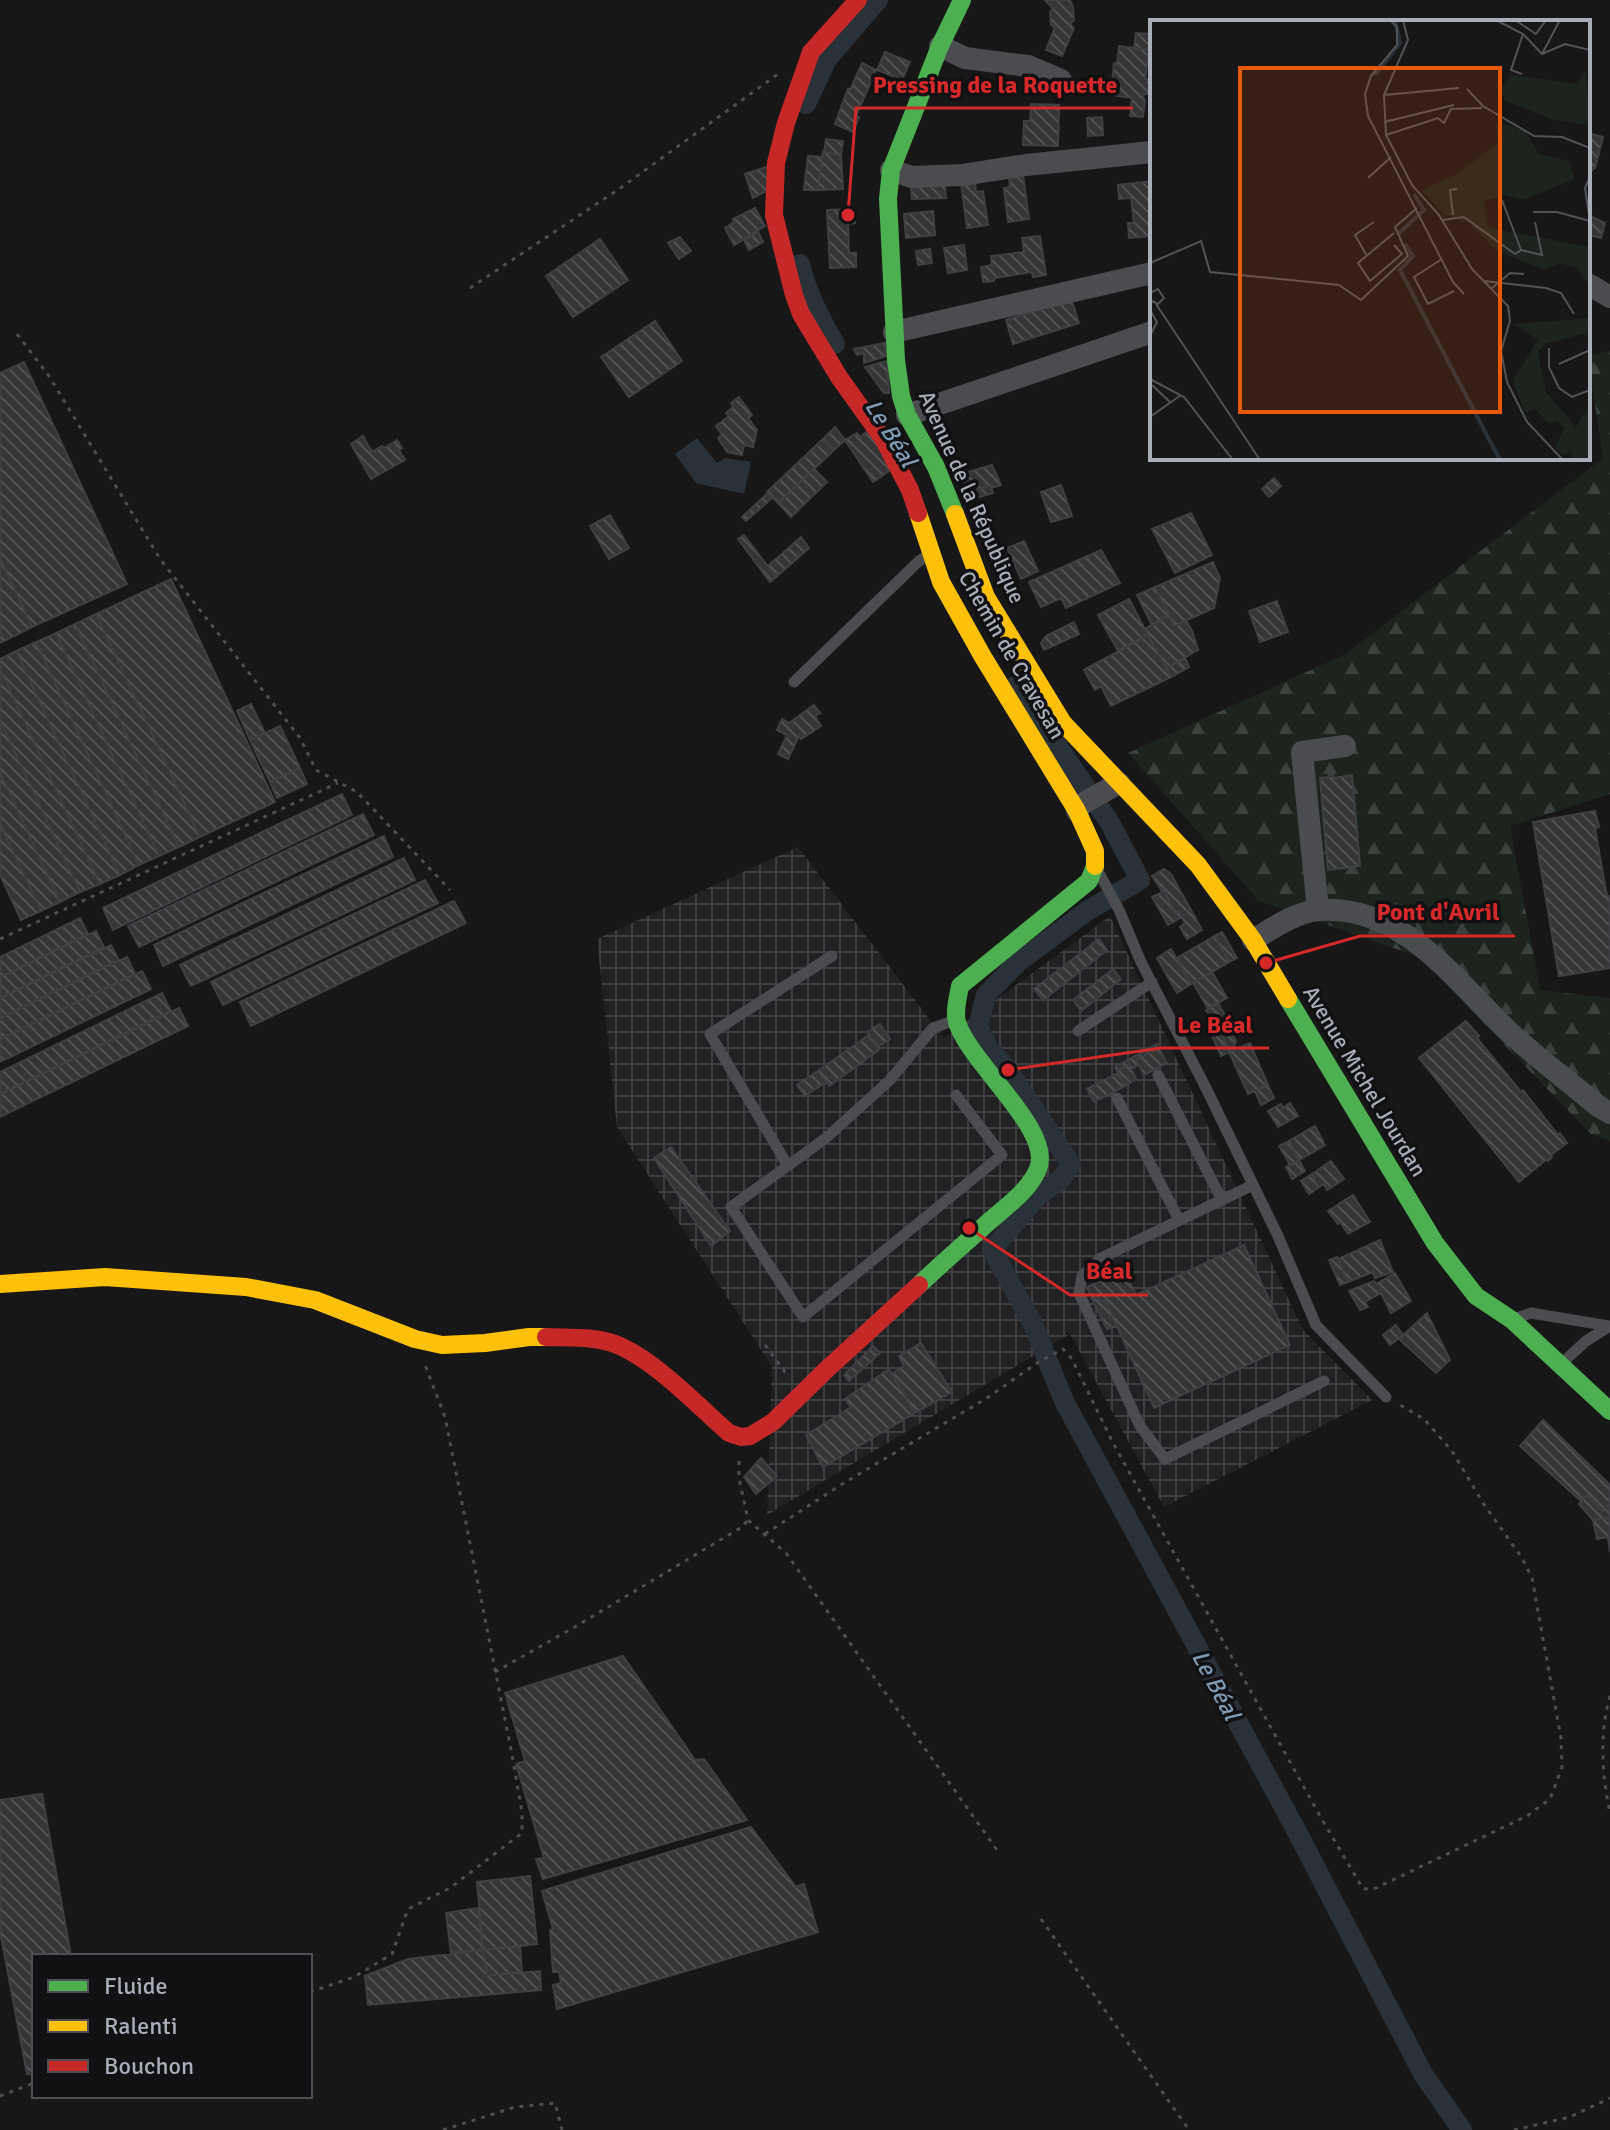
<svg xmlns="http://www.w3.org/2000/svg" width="1610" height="2130" viewBox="0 0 1610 2130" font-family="Signika,sans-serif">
	<defs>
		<pattern id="industrial-grid" width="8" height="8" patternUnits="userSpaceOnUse" patternTransform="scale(2)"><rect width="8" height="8" fill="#212123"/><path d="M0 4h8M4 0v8" fill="none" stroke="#3e3f41"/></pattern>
		<pattern id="forest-firs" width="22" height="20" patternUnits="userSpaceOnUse" patternTransform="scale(2)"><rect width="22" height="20" fill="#1d241e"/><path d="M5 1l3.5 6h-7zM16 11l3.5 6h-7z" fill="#3b413d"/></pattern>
		<pattern id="building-back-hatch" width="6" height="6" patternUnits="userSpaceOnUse" patternTransform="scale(2)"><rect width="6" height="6" fill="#353536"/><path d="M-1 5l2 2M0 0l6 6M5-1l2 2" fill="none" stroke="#4f5051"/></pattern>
	</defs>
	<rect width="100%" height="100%" fill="#171717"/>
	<path fill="url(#industrial-grid)" d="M798 847 944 1038 1110 916 1303 1330 1372 1400 1164 1507 1070 1334 767 1515 772 1367 617 1127 597 939Z"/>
	<path fill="url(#forest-firs)" d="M1610 351V794L1510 826 1540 990 1610 998V1141L1591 1134 1419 957 1259 901 1128 753 1344 655 1603 458 1588 356Z"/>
	<path fill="#2a3239" d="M697 438 717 463 725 458 751 462 744 494 696 483 675 454Z"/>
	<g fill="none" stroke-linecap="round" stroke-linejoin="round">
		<path stroke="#2a3239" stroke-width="20" d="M806 104 827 59 878 0
			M800 264C806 292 821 320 835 344
			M1016 685 1110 823 1140 880 1087 911 1017 963 986 995 978 1026 989 1049 1008 1070 1071 1164 1062 1178 1037 1197 992 1250 1033 1324 1064 1401 1295 1828 1423 2074 1462 2130"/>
	</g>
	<path fill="url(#building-back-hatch)" stroke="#3f4043" stroke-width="2" d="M1045 0H1070L1073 7 1074 20 1070 24 1074 28 1062 56 1046 50 1055 27 1051 25 1050 12 1053 9Z
		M1136 33 1151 34 1149 50 1134 48Z
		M1119 46 1149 50 1145 79H1148L1147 83 1150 84 1149 94H1144L1143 99 1145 100 1143 117 1130 116 1132 98 1111 95 1114 63 1117 64Z
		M885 52 910 62 902 80 877 70Z
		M862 63 876 70 856 116 859 117 853 132 835 124 848 89 850 90Z
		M1031 104 1059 105 1058 146 1023 145 1024 121H1030Z
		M1102 117 1103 135 1088 136 1087 118Z
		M1588 133 1603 137 1595 168 1591 171H1588Z
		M826 139 843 141 841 155 824 152Z
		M823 152 841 155 843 189 818 190Z
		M808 156 822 157 818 190H804Z
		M770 166 768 190 753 198 745 174Z
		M1023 175 1029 219 1008 222 1004 188 1010 187 1009 177Z
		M975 181 976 192 983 191 988 225 967 228 961 183Z
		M1152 181V236L1129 238 1128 223H1134L1131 198 1119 199 1118 185Z
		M945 185 946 198 912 199 911 186Z
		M755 208 765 226 734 245 725 228 734 222 733 219Z
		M854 209 855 223 848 224 849 253H856V267L830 268 827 210Z
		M933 211 935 235 906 238 904 214Z
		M1588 215 1605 223 1601 238 1588 235Z
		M758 232 763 242 749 250 744 240Z
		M1040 236 1046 275 1033 277 1032 272 994 278V281L983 282 981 267 992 265 991 256 1024 252 1022 238Z
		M680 237 691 251 679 259 668 243Z
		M600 239 628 280 573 317 546 276Z
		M964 245 967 270 948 273 944 248Z
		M930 249 932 263 918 265 916 251Z
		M1072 301 1079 323 1013 344 1006 320 1060 303Z
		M655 321 682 361 629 397 601 357Z
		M885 343 886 356 864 363V353L857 355 854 349Z
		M887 361 889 393H884L865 367Z
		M24 362 127 584 32 627 0 558V373Z
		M739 397 752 415 748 418 757 430 753 447 744 445 742 455 727 452 718 438 722 435 716 426 729 416 726 413 733 407 731 403Z
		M835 427 845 440 834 450 823 439Z
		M869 430 892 469 873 482 845 440 857 433 860 437Z
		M363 436 372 452 382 446 384 448 397 440 402 448 399 450 405 460 371 479 351 444Z
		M823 439 834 450 778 503 767 492Z
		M992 465 1001 485 991 488V485L967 493 961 474Z
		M814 469 827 482 791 517 778 503Z
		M1274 478 1281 486 1269 497 1262 489Z
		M991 485 993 493 969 500 967 493Z
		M1061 485 1072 516 1051 522 1041 492Z
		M768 493 772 498 746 521 742 517Z
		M1191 513 1212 555 1175 573 1152 529Z
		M610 515 629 548 609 559 590 526Z
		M744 535 776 577 770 582 738 539Z
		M801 537 809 548 776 577 768 566Z
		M1024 541 1038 571 1021 579 1007 548Z
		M1101 550 1120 583 1066 608 1061 598 1041 607 1029 582Z
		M0 558 32 627 0 643Z
		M1213 562 1220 578 1214 608 1174 626 1155 587Z
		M171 579 275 802 200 837 96 614Z
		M1155 587 1169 615 1152 625 1137 595Z
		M1129 599 1148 635 1118 651 1098 615Z
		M1277 601 1288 632 1260 642 1249 611Z
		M96 614 200 837 179 847 75 624Z
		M1169 615 1174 626 1186 620 1192 631 1198 650 1166 668 1145 629Z
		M1074 622 1079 634 1044 650 1041 643 1046 636Z
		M75 624 179 847 159 856 56 633Z
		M56 633 159 856 139 865 36 642Z
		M1148 635 1171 677 1111 706 1101 686 1095 690 1084 670Z
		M36 642 139 865 120 875 16 651Z
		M16 651 120 875 100 884 0 669V659Z
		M1185 658 1189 667 1171 677 1166 668Z
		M0 669 100 884 80 892 0 720Z
		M251 704 265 733 250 740 237 711Z
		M814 705 820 713 815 716 821 726 801 739 799 736 788 759 778 754 787 735 777 730 782 719 789 723Z
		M0 720 80 892 60 902 0 772Z
		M280 726 300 768 270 782 250 740Z
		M300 768 307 784 277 798 270 782Z
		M0 772 60 902 41 911 0 824Z
		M1333 774 1334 778 1352 775 1360 866 1328 870 1320 778 1329 777V775Z
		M342 794 352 815 113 930 103 908Z
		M1595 811 1599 827 1595 828 1607 897 1610 896V968L1559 976 1533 822Z
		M363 814 374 835 139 947 128 926Z
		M0 824 41 911 21 920 0 875Z
		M384 836 393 857 163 966 154 945Z
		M404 858 415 880 191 986 180 965Z
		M1164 869 1171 874 1202 930 1187 939 1180 927 1185 923 1179 912 1176 914 1164 891H1162L1152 876Z
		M425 880 438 903 223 1005 211 982Z
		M1164 891 1176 914 1179 912 1182 917 1168 925 1152 897Z
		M454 901 466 923 251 1026 240 1002Z
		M80 918 88 934 0 977V957Z
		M96 931 104 947 0 998V977Z
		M1222 932 1237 958 1229 962 1215 936Z
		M1215 936 1229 962 1191 984 1177 958Z
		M1099 939 1107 950 1043 1000 1034 989Z
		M111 945 119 960 0 1018V998Z
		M1171 949 1191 984 1177 993 1157 958Z
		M127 957 135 974 0 1039V1018Z
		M1113 969 1121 979 1081 1011 1073 1000Z
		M142 971 151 989 0 1062V1039Z
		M1212 972 1227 998 1208 1009 1193 983Z
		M162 993 171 1011 0 1094V1072Z
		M1218 1003 1227 1019 1215 1024 1206 1010Z
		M179 1008 188 1026 0 1117V1094Z
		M1227 1019 1236 1042 1234 1045 1236 1049 1229 1052 1217 1023Z
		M1466 1021 1479 1036 1477 1038 1521 1092 1523 1090 1558 1135 1560 1133 1567 1143 1551 1155 1552 1157 1548 1161 1547 1159 1519 1182 1419 1058Z
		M1217 1023 1229 1052 1221 1056 1208 1027Z
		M880 1024 890 1039 878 1047 867 1032Z
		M869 1035 879 1050 829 1086 818 1071Z
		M1250 1043 1268 1085 1248 1094 1229 1052Z
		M1157 1044 1159 1048 1136 1060 1138 1065 1131 1069 1129 1064 1117 1071 1115 1067Z
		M1159 1048 1167 1063 1144 1075 1136 1060Z
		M1129 1064 1136 1079 1125 1086 1117 1071Z
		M818 1071 826 1082 805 1096 797 1085Z
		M1118 1073 1125 1086 1094 1102 1087 1089Z
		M1268 1085 1274 1098 1261 1105 1255 1091Z
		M1290 1103 1298 1116 1278 1127 1268 1111 1281 1104 1283 1108Z
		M1315 1126 1325 1145 1299 1160 1289 1141Z
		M1289 1141 1299 1160 1290 1165 1279 1146Z
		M671 1147 730 1231 711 1246 654 1158Z
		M1299 1160 1305 1171 1292 1179 1286 1167Z
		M1331 1161 1344 1179 1327 1190 1324 1184 1318 1188 1312 1174Z
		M1312 1174 1318 1188 1309 1194 1301 1181Z
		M1353 1195 1370 1222 1348 1234 1340 1222 1338 1224 1328 1211Z
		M1380 1240 1393 1272 1375 1278 1373 1272 1348 1282 1338 1259Z
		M1244 1245 1290 1345 1154 1408 1105 1300 1100 1302 1098 1296 1092 1299 1087 1287 1124 1270 1136 1295Z
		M1337 1257 1348 1282 1340 1285 1329 1260Z
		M1395 1273 1411 1301 1391 1313 1381 1293 1365 1302 1368 1307 1360 1310 1349 1291 1374 1281 1376 1284Z
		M1098 1296 1100 1302 1105 1300 1117 1326 1107 1329 1092 1299Z
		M1427 1313 1450 1360 1436 1373 1399 1339Z
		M1396 1325 1403 1335 1390 1345 1383 1335Z
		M921 1343 952 1392 915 1413 892 1374 904 1366 899 1356Z
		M873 1346 880 1353 849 1381 844 1375Z
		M889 1369 915 1413 823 1467 806 1435 851 1407 845 1399Z
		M1543 1420 1610 1485V1503L1603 1511 1587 1495 1581 1501 1520 1446Z
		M761 1458 777 1476 756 1494 744 1477Z
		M1587 1495 1603 1511 1610 1503V1518L1593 1520 1579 1504Z
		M1610 1518V1552L1608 1537 1597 1539 1593 1520Z
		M623 1656 695 1760 704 1759 747 1820 543 1879 536 1859 544 1858 516 1764 525 1761 505 1693Z
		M42 1794 71 1956H34V2073L27 2074 0 1931V1800Z
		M751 1827 796 1887 804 1884 818 1932 557 2009 553 1985 561 1983 559 1972H553L550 1930 553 1929 542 1891Z
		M530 1876 537 1944 483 1950 477 1882Z
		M478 1908 483 1950 451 1953 446 1913Z
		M520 1946 522 1972 487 1976 483 1950Z
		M483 1950 487 1976 540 1971 541 1990 368 2005 365 1976 408 1959Z"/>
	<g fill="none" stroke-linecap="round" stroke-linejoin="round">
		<path stroke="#4d4e52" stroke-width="3" stroke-dasharray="4 6" stroke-linecap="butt" d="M470 288 619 189 778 74
			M17 334 49 376 160 559 300 738 316 770 357 792 450 890
			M0 939 338 783
			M765 1345 785 1372 789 1374
			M739 1461V1478L748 1520 786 1553 997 1850
			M765 1534 839 1486 987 1398 1037 1363 1063 1349 1072 1359 1113 1443 1320 1816 1363 1889 1376 1888 1527 1816 1550 1799 1562 1767 1561 1738 1532 1578 1522 1558 1483 1503 1452 1451 1424 1419 1400 1405
			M495 1672 573 1628 742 1527 748 1520
			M1610 1696C1599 1734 1602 1775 1610 1813
			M1041 1919 1189 2130
			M310 1992 354 1977 392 1954 408 1909 450 1888 522 1833V1812L512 1755 445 1417 425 1365
			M0 2096 34 2083
			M443 2130 515 2107 555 2103 562 2130
			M1514 2130 1570 2117 1610 2098"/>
		<path stroke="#4b4c50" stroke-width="11" d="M794 682 919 561 930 554
			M1098 871 1119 910 1141 962 1205 1086 1278 1236 1316 1325 1386 1397
			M955 1020 933 1028 890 1080 826 1138 731 1207 803 1317 1002 1155 956 1095
			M1078 1031 1152 982
			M1158 1075 1222 1200
			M1117 1098 1179 1220
			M788 1166 710 1034 832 956
			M1253 1185 1101 1258 1082 1276 1079 1293 1140 1426 1165 1459 1324 1381
			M1517 1318 1531 1313 1610 1326
			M1561 1364 1586 1341 1610 1326"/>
		<path stroke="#4b4c50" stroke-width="22" d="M940 46 965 58 1028 66 1061 80
			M891 170 912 177 962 175 1026 165 1152 152
			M1588 284 1610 297
			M894 332 1152 273
			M907 415 1152 332
			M1077 811 1082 804 1119 783
			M1318 910 1302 752 1345 746
			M1253 940C1273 928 1296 912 1319 910 1400 904 1453 977 1504 1027 1533 1055 1567 1080 1598 1106L1610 1113"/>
		<path stroke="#4caf50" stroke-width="18" d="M955 514 936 467 907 415 901 396 896 360 888 199 891 170 940 46 962 0
			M1288 999 1435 1243 1476 1296 1512 1320 1610 1411
			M919 1285C940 1265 962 1246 983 1227 1001 1210 1028 1193 1038 1169 1054 1130 969 1063 957 1022 954 1011 958 998 960 986L1089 881 1095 866"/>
		<path stroke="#ffc107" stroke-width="18" d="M918 513 941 582 983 657 1077 811 1095 851V866
			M955 514 986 597 1063 723 1198 865 1253 940 1288 999
			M0 1284 105 1277 246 1287 315 1300 415 1339 442 1345 485 1343 529 1337H546"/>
		<path stroke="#c62828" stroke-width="18" d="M858 0 811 52 786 123 776 163 774 215 794 295 801 314 839 377 884 440 910 490 918 513
			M546 1337C568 1338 594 1336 615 1344 654 1359 697 1405 729 1433L741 1437 750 1436 773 1422 825 1371 919 1285"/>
	</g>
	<g text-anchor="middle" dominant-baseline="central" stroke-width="7" stroke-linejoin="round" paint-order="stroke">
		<g font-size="22" fill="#a8adb8" stroke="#111113">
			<text transform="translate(972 497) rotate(66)">Avenue de la République</text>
			<text transform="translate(1012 655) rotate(60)">Chemin de Cravesan</text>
			<text transform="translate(1365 1081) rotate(59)">Avenue Michel Jourdan</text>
		</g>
		<g font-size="24" font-style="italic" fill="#7f9bb3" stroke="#111113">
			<text transform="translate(891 433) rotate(58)">Le Béal</text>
			<text transform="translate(1216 1685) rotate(62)">Le Béal</text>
		</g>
	</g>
	<g transform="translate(1150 20)">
		<rect width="440" height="440" fill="#171717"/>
		<path d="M436 50 440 105 404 100 354 80 351 68 361 55 427 64ZM355 104 375 111 389 134 419 141 425 159 374 180 354 175 334 181 339 208 440 227V267L427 248 409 243 395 250 347 231 319 203 293 194 272 170 307 154 349 122 346 105ZM440 298V312L395 324 388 332 396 372 426 407 440 385V435L438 440H424L420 431 415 436 405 428 414 408 407 401 398 404 385 388 375 393 363 360 388 320 364 304Z" fill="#1d241e"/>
		<path fill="none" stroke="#2a3239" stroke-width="4" d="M225 55 250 23 245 0M248 214 274 190 264 174M255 224 263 236 250 250 350 440"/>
		<path fill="none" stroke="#515357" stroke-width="2" d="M240 0 247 7V25L221 56 215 74 218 96 303 262 314 274M253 0 258 20 234 75 236 115 262 165 289 195 322 249 358 286 360 301 351 331 357 362 377 402 413 440M346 0 373 14 392 34 415 24 440 30M365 0 386 14 396 0M392 34 410 0M372 54 361 50 373 14M317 69 333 86 384 116 412 117 440 128M234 75 309 68M234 102 304 85M236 115 288 98 294 103 301 89 332 88M218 158 241 137M383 192H407L440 201M303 195 300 170 307 169M292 200 314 197 365 234 371 230 352 180M440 201 435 168 440 157M244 213 208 243 220 261 252 234 244 225M371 230 392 235 385 202M217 236 205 215 224 202M292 239 264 257 278 284 304 271M0 243 51 221 60 252 189 265 211 280 258 236 245 207 267 188M334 261 396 268 411 273 424 294M342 268 360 253 374 254M0 273 8 269 14 278 8 284 0 280M6 284 110 440M0 290 7 302 0 316M399 328V347L409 368 422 377 440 370M409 344 440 330M0 359 34 377 83 440M2 365 21 383M0 397 31 375"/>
		<path fill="#e8590c" fill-opacity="0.15" stroke="#e8590c" stroke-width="4" d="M90 48H350V392H90Z"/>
		<rect width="440" height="440" fill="none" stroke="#a8adb8" stroke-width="4"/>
	</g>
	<path fill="none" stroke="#d62828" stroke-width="3" d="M848 215L856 108H1133M1266 963L1360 936H1515M1008 1070L1161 1048H1269M969 1228L1070 1295H1148"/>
	<g fill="#d62828" stroke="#111113" stroke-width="3">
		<circle cx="848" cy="215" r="8"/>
		<circle cx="1266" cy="963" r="8"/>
		<circle cx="1008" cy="1070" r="8"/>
		<circle cx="969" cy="1228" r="8"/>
	</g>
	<g font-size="24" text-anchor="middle" font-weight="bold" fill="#d62828" stroke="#111113" stroke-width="7" stroke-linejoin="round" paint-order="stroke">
		<text x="995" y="93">Pressing de la Roquette</text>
		<text x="1438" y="920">Pont d'Avril</text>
		<text x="1215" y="1033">Le Béal</text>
		<text x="1109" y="1279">Béal</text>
	</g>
	<rect x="32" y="1954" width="280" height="144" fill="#111113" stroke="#4d4f55" stroke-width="2"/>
	<rect x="48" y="1980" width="40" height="12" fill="#4caf50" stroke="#4d4f55" stroke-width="2"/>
	<text x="104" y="1994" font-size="24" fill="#a8adb8">Fluide</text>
	<rect x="48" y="2020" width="40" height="12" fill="#ffc107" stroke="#4d4f55" stroke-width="2"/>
	<text x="104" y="2034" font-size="24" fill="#a8adb8">Ralenti</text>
	<rect x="48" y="2060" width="40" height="12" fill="#c62828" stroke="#4d4f55" stroke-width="2"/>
	<text x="104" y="2074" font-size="24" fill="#a8adb8">Bouchon</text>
</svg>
